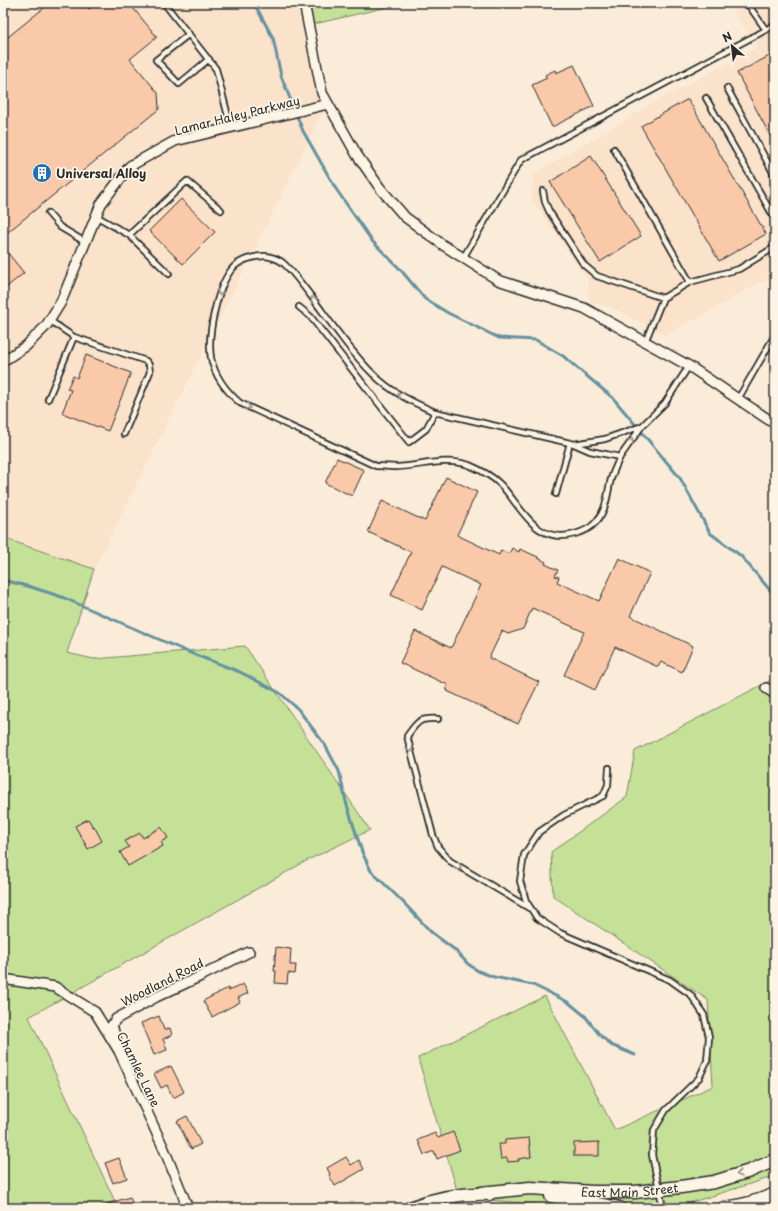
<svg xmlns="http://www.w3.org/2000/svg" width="778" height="1211" viewBox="0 0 778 1211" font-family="'Playpen Sans',sans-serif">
	<rect width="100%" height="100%" fill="#fbecd9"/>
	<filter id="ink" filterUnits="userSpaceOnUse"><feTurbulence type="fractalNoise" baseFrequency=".025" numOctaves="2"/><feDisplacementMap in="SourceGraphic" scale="8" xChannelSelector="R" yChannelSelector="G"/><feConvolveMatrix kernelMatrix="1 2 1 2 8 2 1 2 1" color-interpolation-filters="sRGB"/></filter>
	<g filter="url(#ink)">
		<path fill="#fae2cb" d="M3 3H304L331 96 94 569 3 538Z
			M728 3H775V275L666 335 618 311 590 301 587 279 531 198 534 174 657 101 757 47Z"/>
		<path fill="#c5e198" stroke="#788662" d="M304 3H405L310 25Z
			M3 538 94 569 67 653 94 659 245 646 370 830 308 860 29 1017 118 1208H3Z
			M775 678V1176L674 1208H574L459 1197 418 1058 545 996 615 1130 713 1086 708 1000 553 896 551 852 627 797 635 751Z"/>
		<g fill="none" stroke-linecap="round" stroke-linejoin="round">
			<path stroke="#65919f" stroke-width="3" d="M254 3 273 38 281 76 303 131 336 189 372 241 400 269 425 299 448 313 499 338 536 340 563 356 613 398 680 478 710 533 741 556 775 596
				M3 580 31 587 62 597 188 652 240 672 280 693 298 709 325 745 339 771 346 802 362 852 371 871 402 901 431 932 455 950 468 964 478 971 494 977 533 985 568 1002 585 1016 599 1034 611 1045 635 1055"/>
		</g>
		<path fill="#f9c9a9" stroke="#2b2b2b" d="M50 3H84L89 9 96 3H129L157 37 130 59 158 93 159 109 3 236V41Z
			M775 53V145L737 73Z
			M574 65 594 106 552 127 532 85 547 78 545 75 555 70 556 73Z
			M688 99 766 234 719 261 641 126Z
			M591 156 641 236 600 262 550 182Z
			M181 199 215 232 183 264 149 231Z
			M3 247 24 273 3 290Z
			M86 355 131 373 108 431 62 413 71 390 67 389 73 376 77 378Z
			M337 458 364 470 352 496 325 483Z
			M446 477 477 492 457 535 499 555 501 550 509 554 512 548 519 552 520 549 538 557V558L546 562 545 564 558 570 555 576 559 577 557 582 599 601 619 558 650 573 630 616 693 646 682 672 661 662 658 667 615 647 595 690 564 675 584 632 532 608 523 629 508 634 502 631 489 658 539 682 518 724 447 691 448 690 446 689 448 685 400 663 415 631 451 648 481 585 442 567 422 610 391 595 411 552 368 532 382 501 425 521Z
			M88 819 93 827 94 826 102 841 88 849 75 826Z
			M161 827 168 838 161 842 163 846 128 866 120 852 129 847 125 841 140 833 143 838Z
			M276 947 291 949 290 965H296L295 974 288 973 287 984 275 983 276 971H274Z
			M243 984 248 993 238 998 240 1002 212 1017 203 1001 228 988 229 991Z
			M159 1016 164 1030 170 1028 172 1035 163 1039 167 1050 154 1055 141 1023Z
			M171 1066 184 1092 173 1098 167 1085 161 1088 154 1074Z
			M187 1116 201 1144 191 1149 177 1121Z
			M453 1132 460 1150 437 1159 434 1151 424 1155 418 1140 435 1133 438 1138Z
			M529 1138 531 1157 518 1159 519 1161 508 1162 507 1158 501 1159 499 1144H505V1140Z
			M599 1142V1156H574V1143Z
			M346 1157 351 1165 359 1160 364 1169 335 1186 329 1175 330 1174 327 1168Z
			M119 1158 127 1178 113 1183 105 1163Z
			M130 1197 134 1208H100V1206Z"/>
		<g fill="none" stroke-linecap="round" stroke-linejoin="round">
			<defs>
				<path id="lane" d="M164 3 216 69 231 128
					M747 3 766 30
					M189 34 156 60 179 84 209 59
					M727 88 775 176
					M706 98 775 219
					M614 149 690 282
					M543 191 545 202 549 211 584 265 597 276 663 298 645 342
					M48 213 60 227 85 242
					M96 216 129 235 169 274
					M129 235 187 181 221 210
					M463 258 521 160 775 25
					M663 298 690 282 739 269 775 247
					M299 307 310 316 409 442 426 429 435 412 570 443
					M49 320 74 337 146 361 149 365 150 372 124 434
					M48 399 74 337
					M738 399 775 335
					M435 412C412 402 391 392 373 374 350 351 331 323 311 296 302 285 293 271 282 262 278 259 269 256 265 256 254 256 239 260 232 269 217 287 207 335 211 358 215 377 226 391 240 403L376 466C383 466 390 467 397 467 421 466 446 457 469 465 481 470 492 476 500 484 523 508 535 545 575 534 582 532 591 528 596 522 607 510 607 494 611 479 613 472 617 464 620 457
					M642 426 665 403 689 366
					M556 494 570 443 574 444 605 439 642 426 620 457 590 451 574 444
					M438 719C419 718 418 721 407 736L433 835 438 847 450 861 529 908
					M609 768 608 785 603 796 564 815 539 832 524 855 520 881 526 901 537 918 560 933 670 980 691 995 704 1015 709 1037 707 1061 699 1078 666 1110 654 1130 652 1155 663 1208"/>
				<path id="street" d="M304 3 322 93 357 155 380 188 405 217 443 245 498 280 584 308 689 366 775 424
					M3 361 26 346 46 326 61 302 101 204 130 166 175 141 328 104
					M766 688 775 694
					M3 979 55 987 95 1012 119 1051 164 1149 188 1208
					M117 1042 112 1025 116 1019 156 997 201 976 249 952"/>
				<g id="secondary">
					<path id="s1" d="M481 1193 530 1188 593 1192H635L681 1187 714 1182 750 1171 775 1160"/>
					<path d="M551 1196 619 1208"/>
					<path d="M410 1208C435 1198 462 1193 489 1194"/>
					<path d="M724 1208C741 1206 759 1201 775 1194"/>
				</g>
			</defs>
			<use href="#lane" stroke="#2b2b2b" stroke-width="8"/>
			<use href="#street" stroke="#2b2b2b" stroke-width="12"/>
			<use href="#secondary" stroke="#2b2b2b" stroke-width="15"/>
			<use href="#lane" stroke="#fcf5e5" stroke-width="4.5"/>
			<use href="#street" stroke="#fcf5e5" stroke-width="9"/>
			<use href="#secondary" stroke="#fcf5e5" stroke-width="12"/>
		</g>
		<defs><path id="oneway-chevron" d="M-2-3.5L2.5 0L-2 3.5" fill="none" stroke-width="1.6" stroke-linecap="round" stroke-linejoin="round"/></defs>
		<g stroke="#949088">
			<use href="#oneway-chevron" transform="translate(220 293) rotate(108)"/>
			<use href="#oneway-chevron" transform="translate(313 299) rotate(-127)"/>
			<use href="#oneway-chevron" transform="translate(400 395) rotate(-149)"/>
			<use href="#oneway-chevron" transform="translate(248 407) rotate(25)"/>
			<use href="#oneway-chevron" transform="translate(631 441) rotate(-54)"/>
			<use href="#oneway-chevron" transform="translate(410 750) rotate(75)"/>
			<use href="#oneway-chevron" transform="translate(459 867) rotate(33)"/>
			<use href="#oneway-chevron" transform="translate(739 1174) rotate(163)"/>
		</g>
	</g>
	<defs>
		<symbol id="building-disc" viewBox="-11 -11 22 22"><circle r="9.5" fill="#1f6fb2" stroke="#fcf5e5"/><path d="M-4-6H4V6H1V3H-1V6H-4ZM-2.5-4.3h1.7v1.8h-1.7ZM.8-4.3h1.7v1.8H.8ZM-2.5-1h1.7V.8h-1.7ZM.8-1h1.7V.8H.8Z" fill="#fff"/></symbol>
	</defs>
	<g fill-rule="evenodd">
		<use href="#building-disc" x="31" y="162" width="22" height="22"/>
	</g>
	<g text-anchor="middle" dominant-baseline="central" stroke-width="3.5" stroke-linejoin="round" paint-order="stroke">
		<g font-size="12" fill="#2b2b2b" stroke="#fcf5e5">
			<text transform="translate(237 115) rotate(-14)">Lamar Haley Parkway</text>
			<text transform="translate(162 982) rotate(-27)">Woodland Road</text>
			<text transform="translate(139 1069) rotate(64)">Chamlee Lane</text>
			<text stroke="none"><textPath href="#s1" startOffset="149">East Main Street</textPath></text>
		</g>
		<g font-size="12" font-weight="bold" fill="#2b2b2b" stroke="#fcf5e5" text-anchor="start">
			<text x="56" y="173">Universal Alloy</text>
		</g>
	</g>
	<rect width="778" height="1211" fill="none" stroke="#fcf5e5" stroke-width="16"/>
	<rect x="8" y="8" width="762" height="1195" fill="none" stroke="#2b2b2b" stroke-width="1.5" filter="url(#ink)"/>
	<g transform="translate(732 46) rotate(332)" stroke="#fcf5e5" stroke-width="3" paint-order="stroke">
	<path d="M0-3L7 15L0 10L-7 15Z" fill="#2b2b2b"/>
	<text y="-6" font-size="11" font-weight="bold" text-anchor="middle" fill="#2b2b2b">N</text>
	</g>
</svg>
